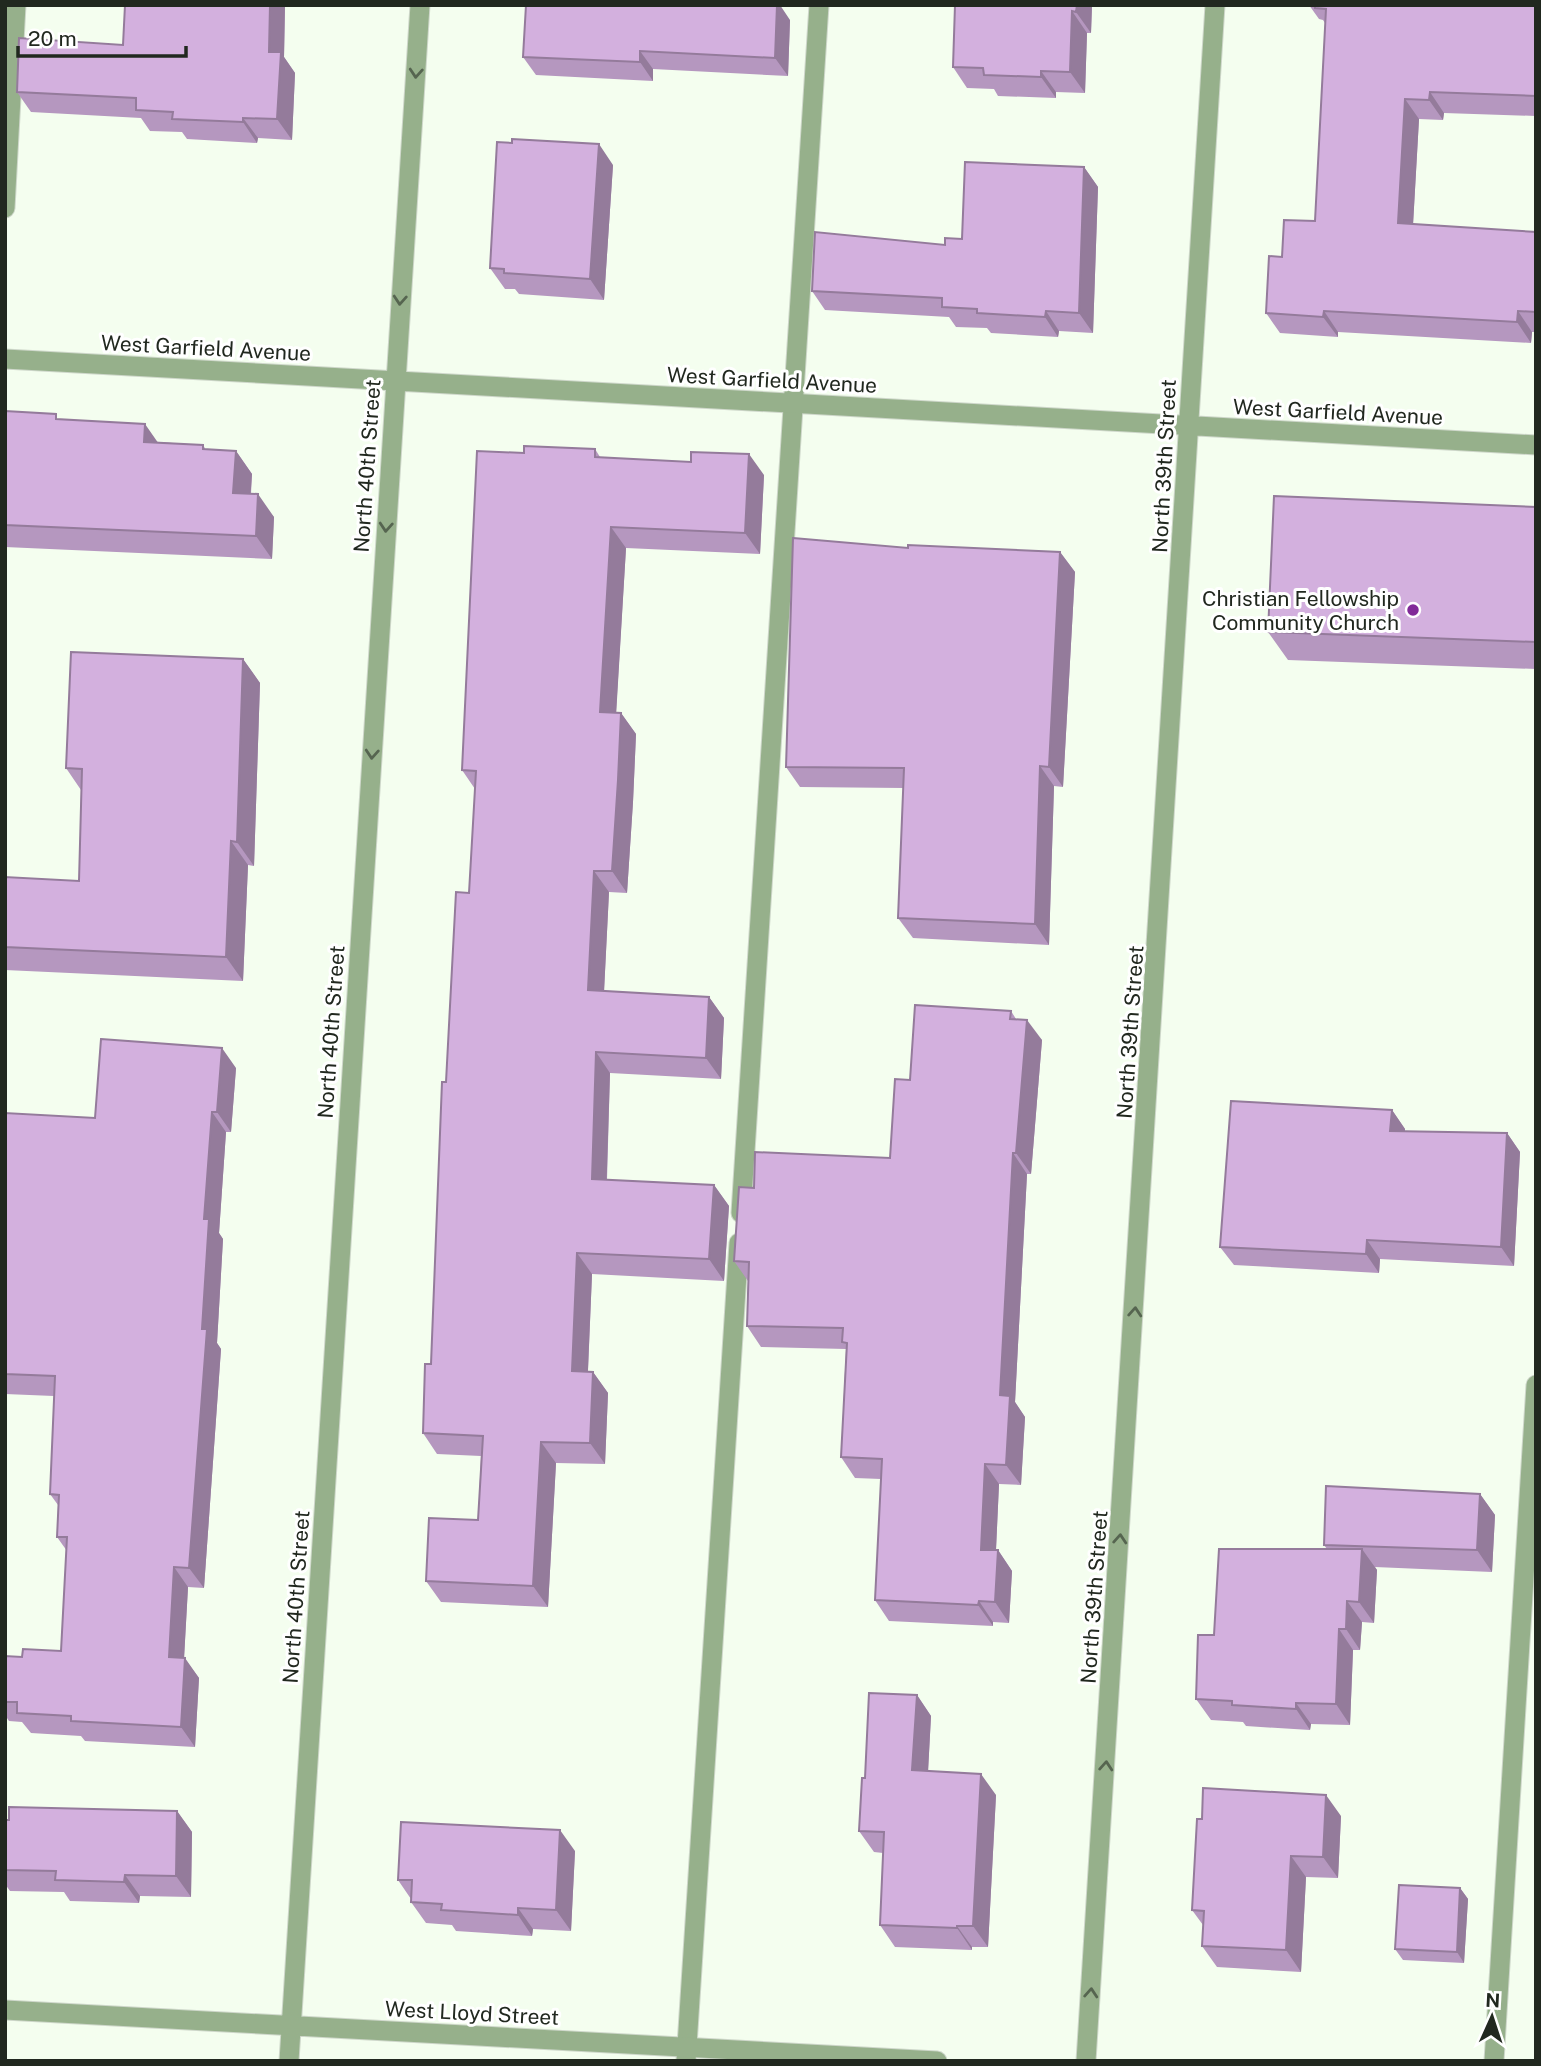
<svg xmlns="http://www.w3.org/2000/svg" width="1541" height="2066" viewBox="0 0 1541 2066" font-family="'Public Sans',sans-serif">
	<rect width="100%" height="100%" fill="#f4feef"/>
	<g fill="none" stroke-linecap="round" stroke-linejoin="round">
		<defs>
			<path id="service" d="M5 208 16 5
				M741 1213 819 5
				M686 2061 739 1243
				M1494 2061 1536 1385"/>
			<path id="minor" d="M5 359 1536 445
				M5 2010 937 2061
				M289 2061 420 5
				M1086 2061 1215 5"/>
		</defs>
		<use href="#service" stroke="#ced7ca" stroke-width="21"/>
		<use href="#minor" stroke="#ced7ca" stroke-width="21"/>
		<use href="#service" stroke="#96b08b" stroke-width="19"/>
		<use href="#minor" stroke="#96b08b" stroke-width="19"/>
	</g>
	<path fill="#b597bf" d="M285 5 284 57 295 73 292 140 258 138 257 143 187 139 182 132 150 131 141 118 31 112 17 92 123 45Z
		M955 5H1092L1091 33H1087L1085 93 1056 92V98L998 96 994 89 967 88 953 67Z
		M1309 5H1536V116L1444 113 1443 120 1419 119 1413 224 1536 232V332H1532L1531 343 1338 332V337L1280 333 1266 313 1282 257 1315 221 1325 23 1323 20 1319 19Z
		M790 20 788 76 653 69V81L536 75 523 57Z
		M613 165 604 300 519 294 515 289H505L490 268Z
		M1084 167 1098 187 1093 333 1059 331 1058 337 991 333 987 328 956 327 949 317 825 310 812 291 962 239Z
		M5 411 61 420 158 442 203 445 206 450 236 451 252 474 251 494 274 517 272 559 5 547Z
		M595 449 600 457 764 475 760 554 626 548 616 712 621 713 636 734 633 802 627 893 609 892 604 991 709 997 724 1018 721 1079 610 1073 607 1180 714 1185 729 1206 724 1281 592 1274 588 1371 593 1372 608 1393 605 1464 556 1463 548 1607 441 1602 426 1581 478 1520 481 1456 437 1454 423 1433 431 1364 446 1082 469 893 475 789 462 770 524 453Z
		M1536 507V669L1288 660 1268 632Z
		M908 548 1060 552 1075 572 1063 787 1054 786 1049 945 913 938 898 918 904 788 800 787 786 767Z
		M243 659 260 683 254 866 248 865 243 981 5 970V877L79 881 81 790 66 768Z
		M1011 1011 1016 1019 1042 1040 1031 1174H1027L1015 1402 1025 1417 1021 1485 999 1484 996 1550H998L1012 1571 1009 1623 993 1622V1626L889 1621 875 1600 881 1479 855 1478 841 1457 846 1349 761 1347 747 1326 748 1281 734 1261 754 1188 890 1158 910 1080Z
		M236 1068 231 1132H226L219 1233 223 1239 217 1343 221 1349 204 1588 188 1587 184 1658 199 1678 195 1747 85 1741 81 1736 31 1733 22 1722 9 1721 5 1715V1656L22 1657 61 1651 67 1551 57 1537 58 1505 50 1494 54 1396 5 1394V1113L95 1118Z
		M1392 1110 1405 1129V1131L1507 1133 1520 1152 1514 1266 1380 1259 1379 1273 1234 1265 1220 1247Z
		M1480 1494 1495 1515 1492 1572 1375 1567 1377 1570 1374 1623 1362 1622 1360 1650H1353L1350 1725 1311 1724 1310 1730 1246 1726 1243 1722 1211 1720 1196 1699 1214 1635 1327 1549 1324 1545Z
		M917 1695 931 1716 928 1771 996 1795 988 1947H972V1950L895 1947 880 1925 883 1853 874 1852 859 1831 865 1778Z
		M177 1811 192 1832 191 1897 140 1896 139 1903 70 1901 64 1892 10 1891 5 1884V1820Z
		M1341 1816 1338 1878 1306 1877 1301 1972 1217 1967 1202 1946 1203 1925 1192 1910Z
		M575 1851 571 1931 533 1929 532 1936 456 1931 452 1925 426 1923 411 1902V1899L398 1880Z
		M1460 1888 1468 1899 1464 1963 1403 1960 1395 1949Z"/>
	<path fill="#947b9b" d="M270 5H285L284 57 295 73 292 140 277 119 269 52Z
		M777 5H780L790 20 788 76 775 58Z
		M1077 5H1092L1091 33 1076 12Z
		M1072 11 1087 33 1085 93 1070 72Z
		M640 51 653 69V81L640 62Z
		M1041 71 1056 92V98L1041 77Z
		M1430 92 1444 113 1443 120 1429 100Z
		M1405 99 1419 119 1412 243 1398 223Z
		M243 118 258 138 257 143 243 122Z
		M599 144 613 165 604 300 590 279Z
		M1084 167 1098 187 1093 333 1079 313Z
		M1046 311 1059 331 1058 337 1045 317Z
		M1324 311 1338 332V337L1323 317Z
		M1518 311 1532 332 1531 343 1517 322Z
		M145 424 161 447 144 442Z
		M236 451 252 474 249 516 233 493Z
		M749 454 764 475 760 554 745 533Z
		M258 494 274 517 272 559 256 536Z
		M611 527 626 548 615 733 600 712Z
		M1060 552 1075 572 1063 787 1049 767Z
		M243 659 260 683 254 866 237 842Z
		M621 713 636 734 633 802 627 893 612 871Z
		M1040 766 1054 786 1049 945 1035 924Z
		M231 841 248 865 243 981 226 957Z
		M594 871 609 892 603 1012 588 990Z
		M709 997 724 1018 721 1079 706 1058Z
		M1027 1020 1042 1040 1031 1174 1016 1153Z
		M222 1048 236 1068 231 1132 217 1112Z
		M596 1052 610 1073 606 1200 592 1179Z
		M1392 1110 1405 1129 1404 1150 1390 1131Z
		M212 1112 226 1132 219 1233 223 1239 217 1343 221 1349 204 1588 189 1568 202 1329 204 1219Z
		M1507 1133 1520 1152 1514 1266 1501 1247Z
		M1013 1153 1027 1174 1015 1402 1025 1417 1021 1485 1006 1465 1000 1395Z
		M714 1185 729 1206 724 1281 709 1259Z
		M1367 1240 1380 1259 1379 1273 1366 1254Z
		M577 1253 592 1274 587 1392 572 1371Z
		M593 1372 608 1393 605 1464 590 1443Z
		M541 1442 556 1463 548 1607 533 1586Z
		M985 1464 999 1484 995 1571 981 1550Z
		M1480 1494 1495 1515 1492 1572 1477 1550Z
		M1362 1549 1377 1570 1374 1623 1359 1602Z
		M998 1550 1012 1571 1009 1623 995 1602Z
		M174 1567 188 1587 183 1677 169 1657Z
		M979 1601 993 1622V1626L978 1605Z
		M1347 1601 1362 1622 1360 1650 1346 1629Z
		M1339 1629 1353 1650 1350 1725 1336 1704Z
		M185 1658 199 1678 195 1747 181 1727Z
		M917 1695 931 1716 927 1791 912 1770Z
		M1296 1703 1311 1724 1310 1730 1296 1709Z
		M981 1774 996 1795 988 1947 973 1926Z
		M1326 1795 1341 1816 1338 1878 1323 1857Z
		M177 1811 192 1832 191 1897 176 1876Z
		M560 1830 575 1851 571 1931 556 1910Z
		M1291 1856 1306 1877 1301 1972 1286 1950Z
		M125 1875 140 1896 139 1903 124 1882Z
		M1460 1888 1468 1899 1464 1963 1457 1952Z
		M518 1908 533 1929 532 1936 518 1915Z
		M957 1926 972 1947V1950L957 1928Z"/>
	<path fill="#d3b0de" stroke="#947b9b" stroke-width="2" d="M125 5H270L269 52H281L277 119 243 118V122L172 119 173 112 136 110V98L17 92 19 38 123 45Z
		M526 5H777L775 58 640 51V62L523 57Z
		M955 5H1077L1076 12 1072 11 1070 72 1041 71V77L984 75 983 68 953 67Z
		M1315 5H1536V96L1430 92 1429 100 1405 99 1398 223 1536 232V312L1518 311 1517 322 1324 311 1323 317 1266 313 1269 256 1282 257 1284 220 1315 221 1326 9 1315 8Z
		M512 139 599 144 590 279 504 273V269L490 268 497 142 512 143Z
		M965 162 1084 167 1079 313 1046 311 1045 317 977 313V309L942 307V298L812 291 815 232 945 245V238L962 239Z
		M5 411 56 414V419L145 424 144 442 203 445V449L236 451 233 493 258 494 256 536 5 525Z
		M524 446 595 449V457L691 462V452L749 454 745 533 611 527 600 712 621 713 618 780 612 871H594L588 990 709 997 706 1058 596 1052 592 1179 714 1185 709 1259 577 1253 572 1371 593 1372 590 1443 541 1442 533 1586 426 1581 429 1518 478 1520 483 1436 423 1433 425 1364H431L442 1082H446L456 892 469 893 476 771 462 770 477 451 524 453Z
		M1274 496 1536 507V642L1268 632Z
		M793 538 908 548V545L1060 552 1049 767 1040 766 1035 924 898 918 904 768 786 767Z
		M71 652 243 659 237 842 231 841 226 957 5 947V877L79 881 82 769 66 768Z
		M915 1005 1011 1011 1010 1019 1027 1020 1016 1153H1013L1000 1395 1010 1396 1006 1465 985 1464 981 1550H998L995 1602 979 1601 978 1605 875 1600 882 1459 841 1457 847 1343 842 1342 843 1328 747 1326 749 1262 734 1261 739 1187 754 1188 755 1152 890 1158 895 1079 910 1080Z
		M101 1039 222 1048 217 1112H212L204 1219H209L202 1329H207L189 1568 174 1567 169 1657 185 1658 181 1727 71 1721V1716L17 1713V1702H5V1656L22 1657 23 1649 61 1651 67 1537H57L59 1495 50 1494 55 1376 5 1374V1113L95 1118Z
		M1231 1101 1392 1110 1390 1131 1507 1133 1501 1247 1367 1240 1366 1254 1220 1247Z
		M1326 1486 1480 1494 1477 1550 1324 1545Z
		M1219 1549H1362L1359 1602 1347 1601 1346 1629H1339L1336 1704 1296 1703V1709L1232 1705V1701L1196 1699 1198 1635H1214Z
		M869 1693 917 1695 912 1770 981 1774 973 1926H957V1928L880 1925 884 1832 859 1831 862 1778H865Z
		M1203 1788 1326 1795 1323 1857 1291 1856 1286 1950 1202 1946 1204 1911 1192 1910 1197 1819H1202Z
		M9 1807 177 1811 176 1876 125 1875 124 1882 55 1880 56 1871 5 1870V1820H9Z
		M401 1822 560 1830 556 1910 518 1908V1915L441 1910 442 1904 411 1902 412 1880H398Z
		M1399 1885 1460 1888 1457 1952 1395 1949Z"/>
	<defs><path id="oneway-chevron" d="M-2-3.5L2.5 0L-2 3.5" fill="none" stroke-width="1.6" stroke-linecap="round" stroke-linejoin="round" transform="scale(1.75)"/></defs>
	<g stroke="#566550">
		<use href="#oneway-chevron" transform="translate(416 73) rotate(94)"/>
		<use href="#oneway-chevron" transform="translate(400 300) rotate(94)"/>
		<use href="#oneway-chevron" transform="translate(386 527) rotate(94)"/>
		<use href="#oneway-chevron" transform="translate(372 754) rotate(94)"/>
		<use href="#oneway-chevron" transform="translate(1135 1312) rotate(-86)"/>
		<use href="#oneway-chevron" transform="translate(1120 1539) rotate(-86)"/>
		<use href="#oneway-chevron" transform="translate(1106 1766) rotate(-86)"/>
		<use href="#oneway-chevron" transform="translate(1091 1993) rotate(-86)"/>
	</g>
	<circle fill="#812a98" stroke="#fff" stroke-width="2.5" cx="1413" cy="610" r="7"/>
	<g text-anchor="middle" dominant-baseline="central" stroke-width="6" stroke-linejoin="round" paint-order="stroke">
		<g font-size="21" fill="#21281f" stroke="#fff">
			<text transform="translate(206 348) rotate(3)">West Garfield Avenue</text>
			<text transform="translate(772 380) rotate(3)">West Garfield Avenue</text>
			<text transform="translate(1338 412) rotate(3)">West Garfield Avenue</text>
			<text transform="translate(367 466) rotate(-86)">North 40th Street</text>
			<text transform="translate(1164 466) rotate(-87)">North 39th Street</text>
			<text transform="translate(331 1032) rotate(-86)">North 40th Street</text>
			<text transform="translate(1130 1032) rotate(-86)">North 39th Street</text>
			<text transform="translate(296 1597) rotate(-86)">North 40th Street</text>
			<text transform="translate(1094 1597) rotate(-86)">North 39th Street</text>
			<text transform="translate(472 2013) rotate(3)">West Lloyd Street</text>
		</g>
		<g font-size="21" fill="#21281f" stroke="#fff" text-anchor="end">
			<text x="1399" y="598">Christian Fellowship<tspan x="1399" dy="24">Community Church</tspan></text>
		</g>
	</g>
	<rect width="1541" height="2066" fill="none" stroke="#21281f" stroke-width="14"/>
	<g transform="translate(1492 2017) rotate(3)" stroke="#ffffff" stroke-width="5" paint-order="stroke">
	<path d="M0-5L12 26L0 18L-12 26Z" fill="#21281f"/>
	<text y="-10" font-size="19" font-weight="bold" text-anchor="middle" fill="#21281f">N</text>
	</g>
	<path d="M18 46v10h168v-10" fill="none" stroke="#21281f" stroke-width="3.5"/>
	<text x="28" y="46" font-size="21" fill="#21281f" stroke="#ffffff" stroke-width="5" paint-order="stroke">20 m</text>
</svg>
